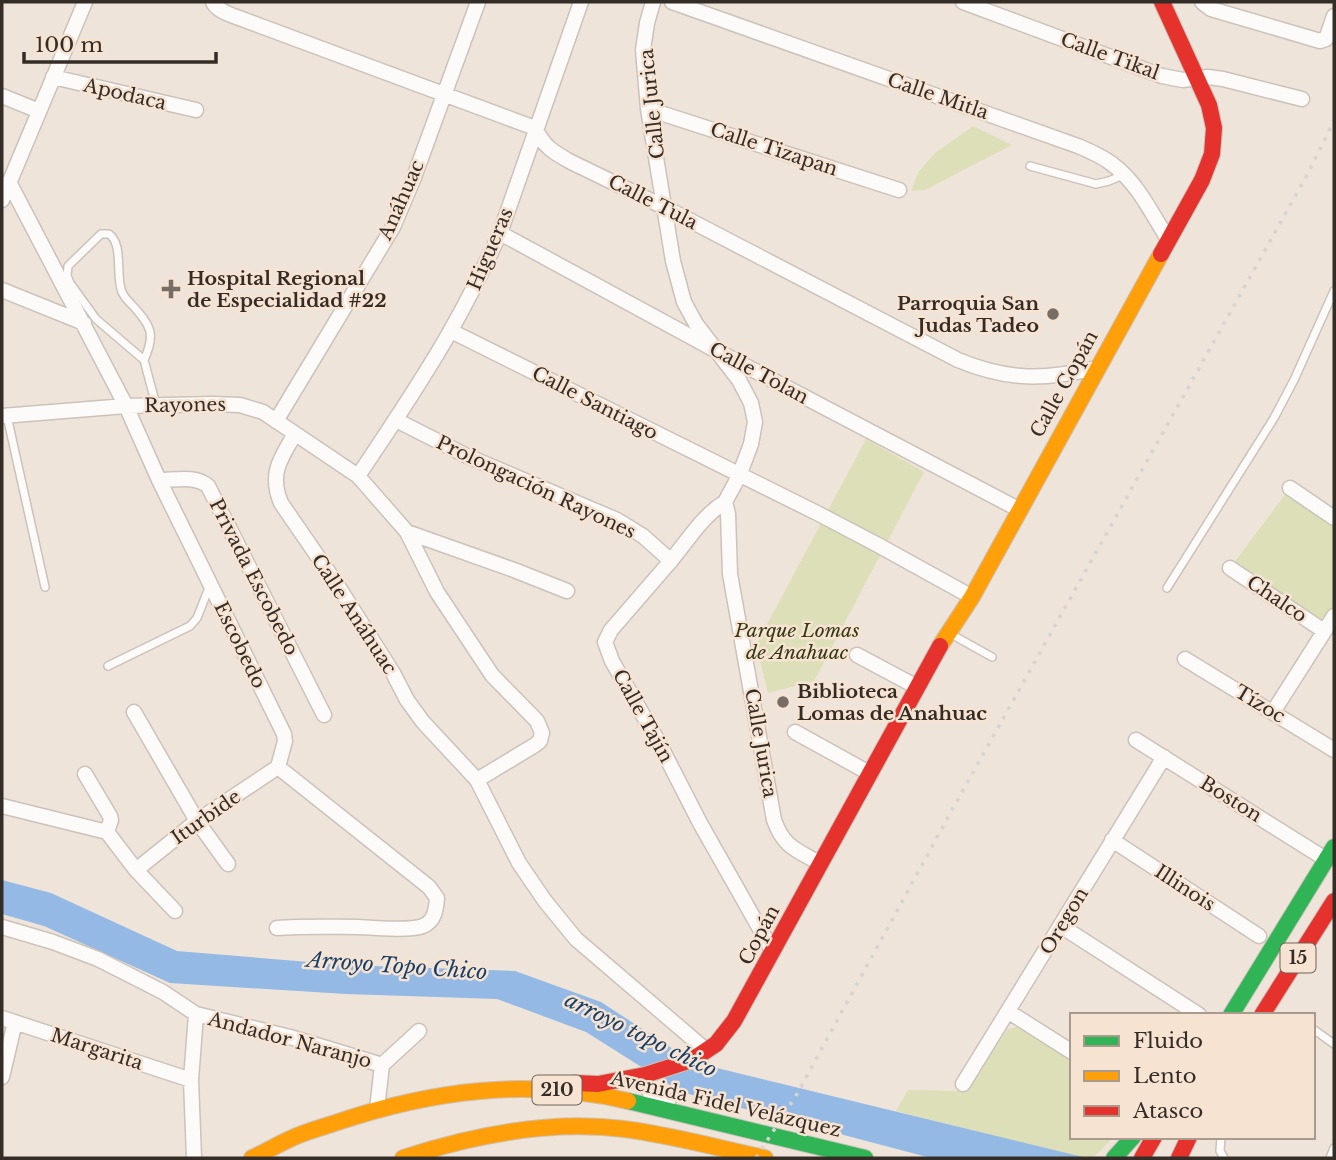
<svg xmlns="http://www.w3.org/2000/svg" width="1336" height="1160" viewBox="0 0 1336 1160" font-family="'Libre Baskerville',serif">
	<rect width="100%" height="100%" fill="#efe4da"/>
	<path fill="#dddfb9" d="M973 126 1012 145 925 190 911 191 919 171 935 153Z
		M866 439 924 472 814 681 768 693 756 645Z
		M1290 488 1334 518V615L1324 631 1230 568Z
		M1018 1027 1072 1060V1137H1114L1094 1157H1079L896 1111 908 1090 965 1091 1008 1029Z"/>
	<path fill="#93b9e4" d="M2 880 51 893 177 951 346 965 515 971 601 1002 673 1049 709 1066 1087 1158H931L681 1092 586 1032 497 999 346 994 170 983 44 926 2 914Z"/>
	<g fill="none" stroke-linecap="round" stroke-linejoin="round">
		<defs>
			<path id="lane" d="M1030 166 1096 184 1109 181 1123 175
				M144 360 96 319 70 283 67 276 68 266 101 234H109C124 245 115 275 122 292 124 297 129 302 133 306 151 326 156 334 144 360L156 405
				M7 416 45 587
				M1167 588 1274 418 1294 380 1334 291
				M949 633 992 657
				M108 666 190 626 197 618 210 585
				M1313 1029 1334 1044
				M1221 1137 1220 1151 1224 1158
				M1330 1158 1334 1148"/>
			<path id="street" d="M213 2C216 9 224 12 231 15L535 128C544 147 553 152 571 162L666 208 958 360C1009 381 1044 380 1097 368
				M653 2 647 23 643 50 648 109 673 261 684 302 696 324 739 380 751 403 755 422 751 444 739 476 725 502 728 514 730 574 774 820C784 848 797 850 821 864
				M672 2 1078 146C1090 151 1102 156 1112 164 1137 182 1152 214 1168 239
				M963 2 1162 76 1183 80 1208 77 1223 79 1302 99
				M1202 2 1211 9 1320 41 1326 39 1334 16
				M53 77 196 110
				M2 96 39 111
				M648 109 899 190
				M9 182 126 406 159 480 284 734 285 741 278 767
				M2 200 85 2
				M500 233 717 351 1020 510
				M2 290 84 323
				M451 331 817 513 878 545 972 597
				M2 416 126 406 212 404 240 405 263 412 358 476 407 532 437 592 492 675 537 721 542 733 540 741 535 745 477 780
				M396 420 467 456 617 520 643 536 671 561
				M276 421 393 227 413 180 478 2
				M295 434C280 459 269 474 281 503L336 583 393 673 407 700 423 722 477 780 519 863 545 901 576 939 707 1051
				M358 476C390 428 423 380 451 330 469 298 485 266 500 233L581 2
				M159 480C175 480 195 475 208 486L324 715
				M1290 488 1334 518
				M725 502C701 517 687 542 669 563 650 585 630 608 611 630L605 642 612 661 659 743 700 823 773 952
				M407 532 514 570 567 591
				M1230 568 1324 631
				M857 655 917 687
				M1185 659 1334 750
				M134 712 197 821 228 864
				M1273 712 1334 616
				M795 732 871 774
				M1136 740 1327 860
				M85 774 110 816 111 820 107 832
				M2 806 107 832
				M107 832 136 870 175 911
				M1112 840 1259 936
				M136 870 197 821 278 767
				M1061 926 1199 1015
				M2 927 53 942 98 959 163 992 196 1014 290 1037 382 1065 377 1109
				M277 928C304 926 331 927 359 927 375 928 409 931 423 926 435 921 436 909 437 898L429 887 278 767
				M1009 1012 1072 1052
				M2 1018 191 1080
				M382 1065 419 1031
				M645 1075 647 1086 650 1093 668 1101
				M2 1077 15 1022
				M963 1084 1164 757
				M194 1158 191 1080 196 1014"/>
			<path id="fast" d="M1231 1015 1334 847
				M628 1101 865 1158
				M1114 1158 1133 1137"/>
			<path id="slow" d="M940 646 972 597 1161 254
				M252 1158C265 1152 277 1145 290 1139 304 1132 320 1128 335 1123 432 1090 528 1078 628 1101
				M403 1158C473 1135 550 1120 624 1129 671 1135 718 1148 765 1158"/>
			<path id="jam" d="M1161 254 1202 180 1212 154 1214 128 1209 105 1162 2
				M1262 1015 1334 901
				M575 1083 598 1084 645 1075 692 1060 716 1044 734 1021 940 646
				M1142 1158 1154 1137
				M1179 1158 1189 1137"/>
		</defs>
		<use href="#lane" stroke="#cbc2ba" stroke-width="10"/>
		<use href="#street" stroke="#cbc2ba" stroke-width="17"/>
		<use href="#fast" stroke="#cbc2ba" stroke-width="18"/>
		<use href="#slow" stroke="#cbc2ba" stroke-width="18"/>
		<use href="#jam" stroke="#cbc2ba" stroke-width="18"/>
		<use href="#lane" stroke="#fdfbf9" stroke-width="7"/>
		<use href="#street" stroke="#fdfbf9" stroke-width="14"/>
		<use href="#fast" stroke="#30b455" stroke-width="16"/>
		<use href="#slow" stroke="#ff9f0a" stroke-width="16"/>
		<use href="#jam" stroke="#e5322d" stroke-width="16"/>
		<path stroke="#d6d3d0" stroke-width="3.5" stroke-dasharray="3.5 7" stroke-linecap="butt" d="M756 1158 797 1094 952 810 1307 175 1334 121"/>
	</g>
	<g fill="#756d66" stroke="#f7e3d2" stroke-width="2.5">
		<path d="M167.5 278.5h7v7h7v7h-7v7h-7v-7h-7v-7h7z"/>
		<circle cx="1053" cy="314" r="7"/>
		<circle cx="783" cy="702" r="7"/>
	</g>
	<g text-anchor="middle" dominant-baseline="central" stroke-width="5" stroke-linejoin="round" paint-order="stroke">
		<g fill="#f7e3d2" stroke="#6e645a" stroke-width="2">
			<rect x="1280.5" y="943.5" width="35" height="29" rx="5"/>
			<rect x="532.5" y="1075.5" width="49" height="29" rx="5"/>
		</g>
		<g font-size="18" font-weight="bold" fill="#342d27">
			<text x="1298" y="958">15</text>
			<text x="557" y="1090">210</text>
		</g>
		<g font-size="19" fill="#342d27" stroke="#f7e3d2">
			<text transform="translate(1110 56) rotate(20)">Calle Tikal</text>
			<text transform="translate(125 94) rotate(13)">Apodaca</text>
			<text transform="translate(938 96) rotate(19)">Calle Mitla</text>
			<text transform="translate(652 104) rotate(-96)">Calle Jurica</text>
			<text transform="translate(774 149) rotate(18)">Calle Tizapan</text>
			<text transform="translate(401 200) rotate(-66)">Anáhuac</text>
			<text transform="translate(653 202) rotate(27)">Calle Tula</text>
			<text transform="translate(490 249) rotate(-67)">Higueras</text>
			<text transform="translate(759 373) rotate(28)">Calle Tolan</text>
			<text transform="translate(1064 384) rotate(-61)">Calle Copán</text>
			<text transform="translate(595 403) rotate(27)">Calle Santiago</text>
			<text transform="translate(185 405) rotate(-1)">Rayones</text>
			<text transform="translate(536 487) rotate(25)">Prolongación Rayones</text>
			<text transform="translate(254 577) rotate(63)">Privada Escobedo</text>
			<text transform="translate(1277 599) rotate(34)">Chalco</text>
			<text transform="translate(354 614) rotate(57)">Calle Anáhuac</text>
			<text transform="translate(240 645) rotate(64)">Escobedo</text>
			<text transform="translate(1260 704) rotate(31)">Tízoc</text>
			<text transform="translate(643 716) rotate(61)">Calle Tajín</text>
			<text transform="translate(761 743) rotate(80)">Calle Jurica</text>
			<text transform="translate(1231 799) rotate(32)">Boston</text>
			<text transform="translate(206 817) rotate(-35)">Iturbide</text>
			<text transform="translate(1185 888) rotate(33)">Illinois</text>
			<text transform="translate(1064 921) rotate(-59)">Oregon</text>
			<text transform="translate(759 935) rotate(-62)">Copán</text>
			<text transform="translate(290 1040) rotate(15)">Andador Naranjo</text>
			<text transform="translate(97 1049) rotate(18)">Margarita</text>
			<text transform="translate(726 1104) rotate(13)">Avenida Fidel Velázquez</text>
		</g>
		<g font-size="19" font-weight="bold" fill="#342d27" stroke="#f7e3d2" text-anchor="start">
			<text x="187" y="278">Hospital Regional<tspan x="187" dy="22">de Especialidad #22</tspan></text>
			<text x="1039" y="303" text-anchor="end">Parroquia San<tspan x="1039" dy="22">Judas Tadeo</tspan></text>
			<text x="797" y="691">Biblioteca<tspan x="797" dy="22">Lomas de Anahuac</tspan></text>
		</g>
		<g font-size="19" font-style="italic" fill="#333913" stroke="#f7e3d2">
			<text x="797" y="630">Parque Lomas<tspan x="797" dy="22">de Anahuac</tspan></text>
		</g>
		<g font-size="21" font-style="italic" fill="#16406b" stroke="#f7e3d2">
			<text transform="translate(397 966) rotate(4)">Arroyo Topo Chico</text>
			<text transform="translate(641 1035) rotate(26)">arroyo topo chico</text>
		</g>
	</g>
	<rect width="1336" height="1160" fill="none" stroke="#342d27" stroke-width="7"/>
	<rect x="1070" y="1013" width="245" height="126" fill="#f7e3d2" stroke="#a99a8e" stroke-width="2"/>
	<rect x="1084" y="1036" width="35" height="10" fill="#30b455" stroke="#a99a8e" stroke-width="2"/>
	<text x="1133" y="1048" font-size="21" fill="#342d27">Fluido</text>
	<rect x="1084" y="1071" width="35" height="10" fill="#ff9f0a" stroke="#a99a8e" stroke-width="2"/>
	<text x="1133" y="1083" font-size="21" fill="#342d27">Lento</text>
	<rect x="1084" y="1106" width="35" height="10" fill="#e5322d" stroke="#a99a8e" stroke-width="2"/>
	<text x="1133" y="1118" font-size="21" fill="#342d27">Atasco</text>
	<path d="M24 52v10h192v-10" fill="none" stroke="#342d27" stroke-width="3.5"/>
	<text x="35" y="52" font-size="21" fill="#342d27" stroke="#f7e3d2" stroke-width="5" paint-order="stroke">100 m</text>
</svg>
